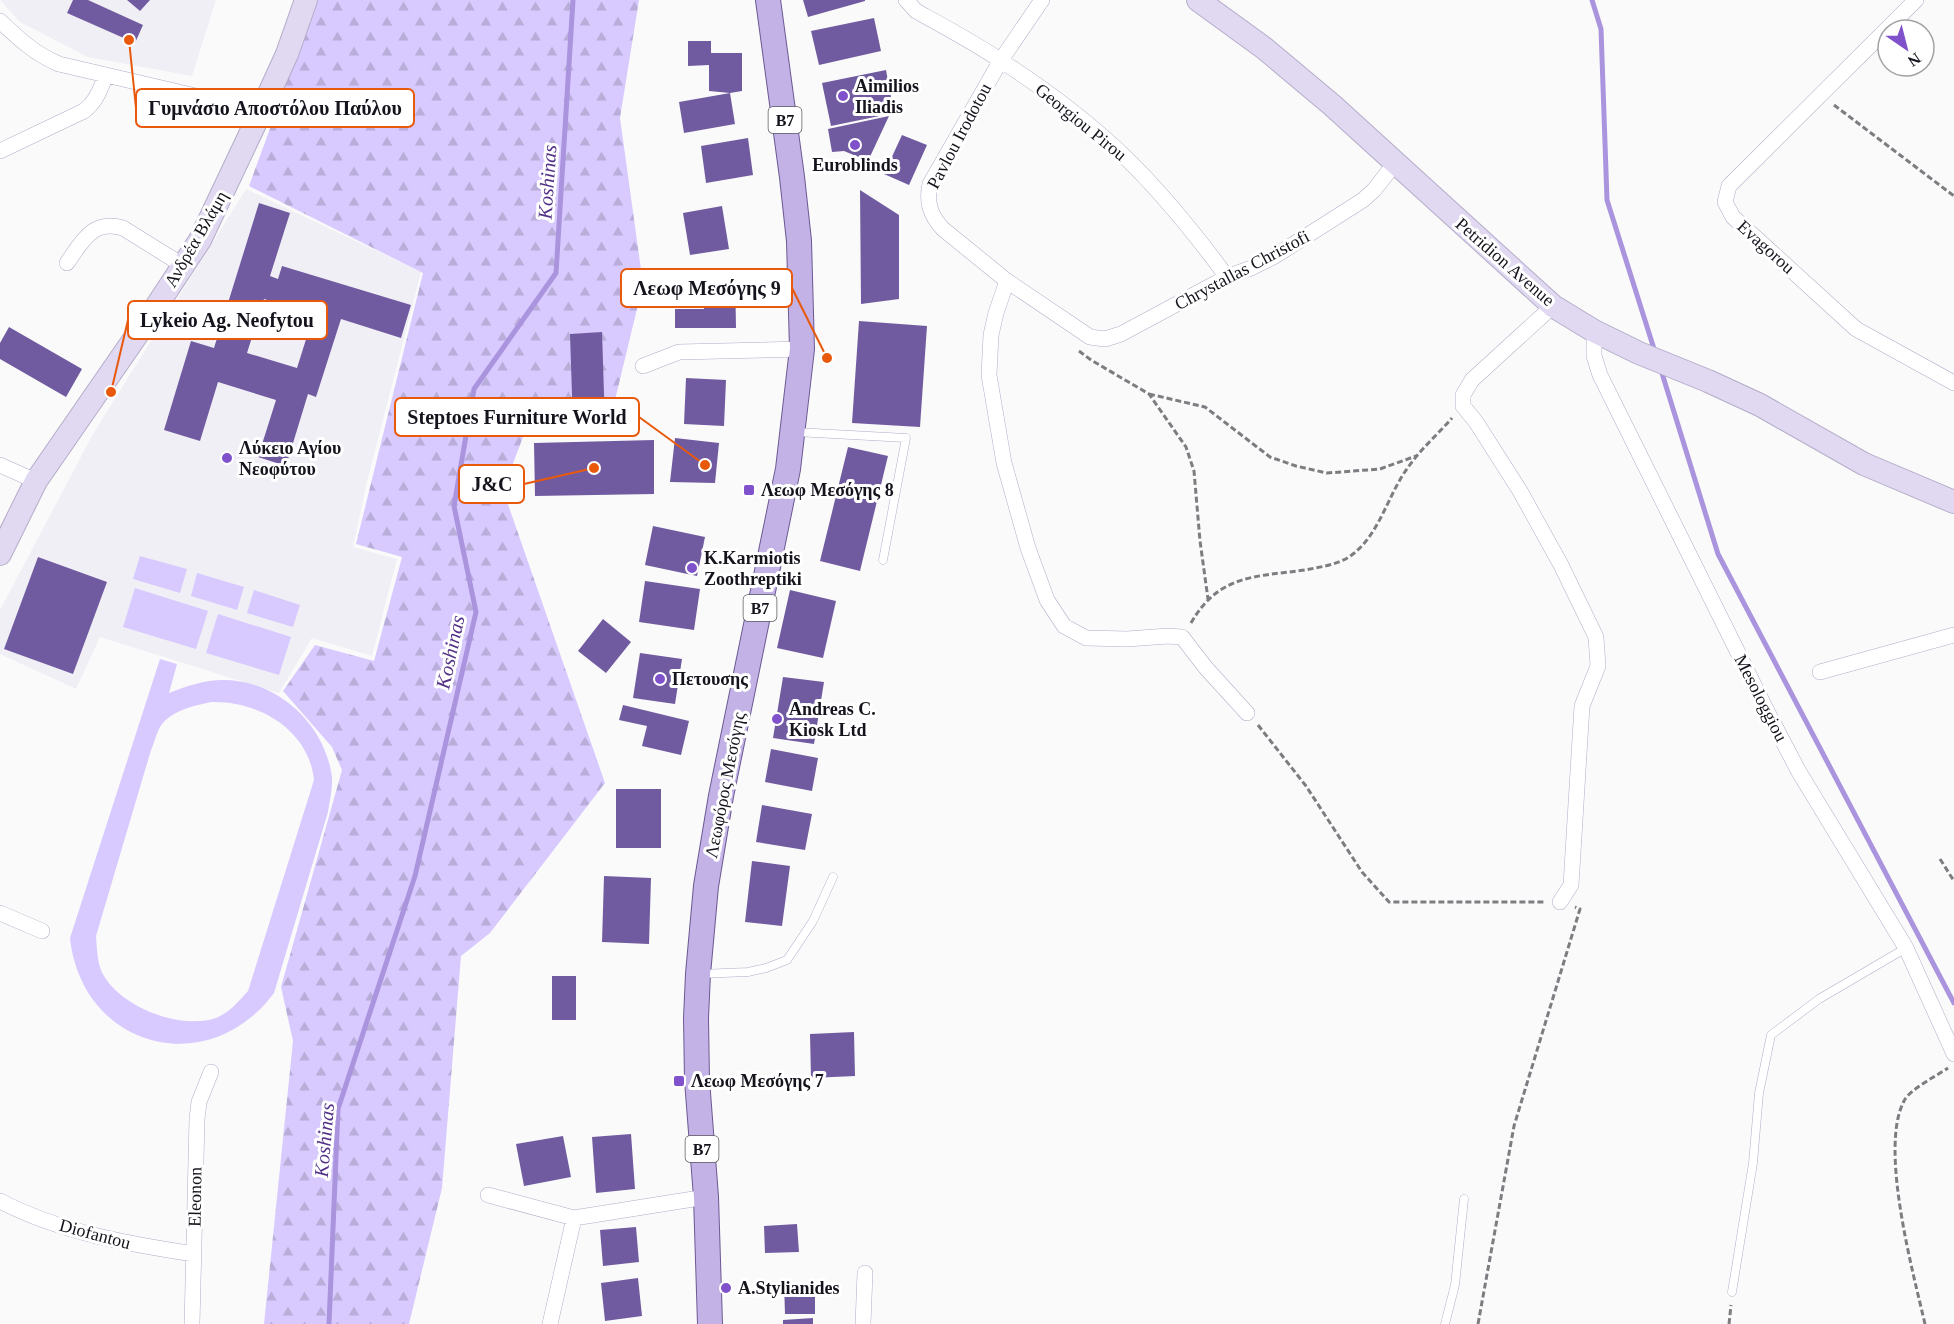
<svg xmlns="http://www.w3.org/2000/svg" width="1954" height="1324" viewBox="0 0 1954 1324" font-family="'Times New Roman',serif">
	<defs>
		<pattern id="forest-firs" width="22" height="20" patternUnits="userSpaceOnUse" patternTransform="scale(1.5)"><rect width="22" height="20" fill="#d8cafe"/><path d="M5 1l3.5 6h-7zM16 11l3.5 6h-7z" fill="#b9add9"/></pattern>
	</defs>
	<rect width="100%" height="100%" fill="#fafafa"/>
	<path fill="#f0eff6" d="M0 0H216L192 76 88 57 20 22Z
		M246 189 421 272 367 482 353 547 397 559 372 656 312 638 279 693 100 637 76 689 0 654V610L93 434Z"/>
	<path fill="url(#forest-firs)" d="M317 0H639L620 118 643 284 608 429 523 437 503 490 605 783 490 933 461 956 442 1188 409 1324H264L293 1041 281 987 342 770 332 747 283 691 315 645 374 661 402 557 356 544 423 273 249 186Z"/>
	<path fill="#d8cafe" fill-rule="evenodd" d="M140 556 187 569 180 593 133 579Z
		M197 573 244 587 237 610 191 596Z
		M135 588 208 611 196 649 123 627Z
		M254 590 300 605 293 627 247 613Z
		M218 614 291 637 279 675 206 653Z
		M160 659 177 664 169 693C187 686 204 680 223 680 275 680 321 720 331 771 334 784 330 798 328 812L274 993C208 1082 82 1048 70 938ZM212 702C259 701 309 730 314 780L248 991C239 1001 229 1013 216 1018 181 1030 123 1008 104 976 97 965 97 949 96 936L151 750C155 742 157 729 163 723 174 710 196 705 212 702Z"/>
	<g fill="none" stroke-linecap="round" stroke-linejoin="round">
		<path stroke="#aa94de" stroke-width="5" d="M1592 0 1601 29 1607 200 1655 352
			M1661 370 1718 554 1954 1003
			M329 1324 338 1109 415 876 476 612 454 506 474 389 556 273 573 0"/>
	</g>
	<path fill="#715ba0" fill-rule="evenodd" d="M73 0H88L143 25 135 43 67 13Z
		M127 0H150L140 11Z
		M803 0H865V1L808 17Z
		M874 18 881 51 819 65 811 31Z
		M688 41H711V53H742V91L730 93 709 91V65L688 66Z
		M886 70 894 113 831 126 822 83Z
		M730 93 735 124 684 133 679 102Z
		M889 116 868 161 844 151 832 152 828 129Z
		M902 135 927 145 909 185 884 174Z
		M748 138 753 175 706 183 701 146Z
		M860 190 899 215V299L861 304Z
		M259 203 290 213 270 276 278 279 282 266 411 305 401 338 341 319 316 397 308 394 286 466 258 457 276 400 218 382 200 441 164 430 191 341 214 348ZM264 299 314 314 297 368 247 353Z
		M722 206 729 249 690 255 683 213Z
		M735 271 736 328H675V309H704V272Z
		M859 321 927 326 920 427 852 423Z
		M9 327 82 369 66 397 0 359V343Z
		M602 332 605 424 573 425 570 334Z
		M686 378 726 380 724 426 684 424Z
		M675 438 719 443 715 483 670 482Z
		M654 440V494L535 496 534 443Z
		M848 447 888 456 860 571 820 561Z
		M653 526 705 537 697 576 645 565Z
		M38 557 107 582 73 674 4 649Z
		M645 581 700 589 694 630 639 622Z
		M790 590 836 601 823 658 777 648Z
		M603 619 631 642 606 673 578 651Z
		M640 653 682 659 675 704 633 698Z
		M783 677 824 682 814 744 773 738Z
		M623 705 689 721 681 755 642 746 647 726 619 720Z
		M771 749 818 758 812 791 765 782Z
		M616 789H661V848H616Z
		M762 805 812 814 805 850 756 842Z
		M752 861 790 866 782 926 745 922Z
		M604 876 651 878 649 944 602 942Z
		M552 976H576V1020H552Z
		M854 1032 855 1076 811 1078 810 1034Z
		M631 1134 635 1189 596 1193 592 1137Z
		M563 1136 571 1177 524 1186 516 1144Z
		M797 1224 799 1252 765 1253 764 1226Z
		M636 1227 639 1262 603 1266 600 1230Z
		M638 1278 642 1316 605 1321 601 1283Z
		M815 1283V1314H785L784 1284Z
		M813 1318V1324H783V1320Z"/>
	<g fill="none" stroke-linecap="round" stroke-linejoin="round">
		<defs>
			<path id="lane" d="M796 432 906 438 883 560
				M700 974 748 972 766 968 787 960 813 921 833 877
				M1732 1292 1753 1163 1759 1093 1771 1035 1819 999 1906 948
				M1445 1324 1455 1285 1464 1199"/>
			<path id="street" d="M906 0 916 11C945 27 975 43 1003 62 1046 90 1089 122 1126 158 1163 194 1196 235 1227 277
				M1042 0 1001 60 930 184C926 202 930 215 943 229L1007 281 1090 337 1105 339 1121 334 1227 277 1251 268 1275 256 1363 200 1374 190 1396 162
				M1916 0 1729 186 1725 202 1733 217 1856 329 1954 383
				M0 21C19 39 35 54 59 64L200 97 262 109
				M0 151 84 111C97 101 100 89 106 75
				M67 263C82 242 92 219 123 228L184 266
				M1007 281 996 313 991 335 989 375 1004 463 1028 548 1047 600 1064 626 1086 638 1127 639 1168 636 1182 637 1206 668 1247 713
				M1553 306 1472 380 1463 395V406L1476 422 1520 491 1561 565 1596 637 1598 666 1582 706 1571 885 1560 902
				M1594 331V356L1600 375 1768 713 1799 772 1906 948 1954 1054
				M643 366 679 352 802 349
				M0 465 36 481
				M1820 672 1954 635
				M0 913 42 931
				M488 1195 574 1218 706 1197
				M0 1201C60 1232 128 1244 194 1254
				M192 1324 197 1119 199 1102 211 1072
				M550 1324 574 1218
				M863 1324 865 1273"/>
			<path id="secondary" d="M1198 0 1264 48 1332 105 1553 306 1594 331 1639 353 1708 381 1760 405 1864 464 1954 502
				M0 554 36 481 150 316 200 240 262 109 287 54 306 0"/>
			<path id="primary" d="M710 1324 706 1197 697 1080 696 1018 698 974 706 886 721 796 788 469 802 349 799 241 792 177 768 0"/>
		</defs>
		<use href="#lane" stroke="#b4acc8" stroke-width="9"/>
		<use href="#street" stroke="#b4acc8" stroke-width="16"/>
		<use href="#secondary" stroke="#b4acc8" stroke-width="24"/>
		<use href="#primary" stroke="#6c5994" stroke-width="26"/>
		<path stroke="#7e7c81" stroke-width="3" stroke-dasharray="6 3" stroke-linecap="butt" d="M1834 105 1954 196
			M1079 351 1091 360 1149 394 1186 447 1194 471 1200 541 1208 599
			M1149 394 1205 407 1270 457 1296 466 1327 473 1380 469 1416 456
			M1191 623C1219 574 1255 577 1305 570 1320 567 1336 565 1349 557 1380 536 1387 495 1409 466 1421 449 1438 434 1452 418
			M1258 725 1306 786 1362 872 1389 902H1545
			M1940 859 1954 881
			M1478 1324 1514 1126 1580 909 1575 907
			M1729 1324 1731 1305
			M1925 1324C1913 1272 1879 1148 1904 1101 1909 1090 1936 1076 1948 1068"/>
		<use href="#lane" stroke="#fff" stroke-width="8"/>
		<use href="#street" stroke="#fff" stroke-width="15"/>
		<use href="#secondary" stroke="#e1d8f2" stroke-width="22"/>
		<use href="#primary" stroke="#c2b2e5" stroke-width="24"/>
	</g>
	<g fill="#7f51ca" stroke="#fff" stroke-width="2">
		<circle cx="843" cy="96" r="6"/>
		<circle cx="855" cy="145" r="6"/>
		<circle cx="227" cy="458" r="6"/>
		<rect x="743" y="484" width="12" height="12" rx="3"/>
		<circle cx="692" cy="568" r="6"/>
		<circle cx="660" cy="679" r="6"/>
		<circle cx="777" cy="719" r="6"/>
		<rect x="673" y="1075" width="12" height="12" rx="3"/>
		<circle cx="726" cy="1288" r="6"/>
	</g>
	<g text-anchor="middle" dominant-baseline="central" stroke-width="6" stroke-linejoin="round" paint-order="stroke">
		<g fill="#fff" stroke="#5c5a61" stroke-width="1.5">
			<rect x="768.5" y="107" width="33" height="26" rx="4.5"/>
			<rect x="743.5" y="595" width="33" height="26" rx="4.5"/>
			<rect x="685.5" y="1136" width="33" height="26" rx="4.5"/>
		</g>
		<g font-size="16" font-weight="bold" fill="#16131d">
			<text x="785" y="120">B7</text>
			<text x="760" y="608">B7</text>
			<text x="702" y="1149">B7</text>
		</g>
		<g font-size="18" font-weight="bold" fill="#16131d" stroke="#fff" text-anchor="start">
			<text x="855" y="86">Aimilios<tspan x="855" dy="21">Iliadis</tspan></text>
			<text x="855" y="165" text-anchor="middle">Euroblinds</text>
			<text x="239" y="448">Λύκειο Αγίου<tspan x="239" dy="21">Νεοφύτου</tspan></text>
			<text x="761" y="490">Λεωφ Μεσόγης 8</text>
			<text x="704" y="558">K.Karmiotis<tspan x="704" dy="21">Zoothreptiki</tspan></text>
			<text x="672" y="679">Πετουσης</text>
			<text x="789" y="709">Andreas C.<tspan x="789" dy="21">Kiosk Ltd</tspan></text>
			<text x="691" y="1081">Λεωφ Μεσόγης 7</text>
			<text x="738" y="1288">A.Stylianides</text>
		</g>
		<g font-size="18" fill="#16131d" stroke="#fff">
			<text transform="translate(1081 122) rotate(39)">Georgiou Pirou</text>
			<text transform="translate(959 136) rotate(-62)">Pavlou Irodotou</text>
			<text transform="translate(196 239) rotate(-60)">Ανδρέα Βλάμη</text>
			<text transform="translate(1766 247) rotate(42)">Evagorou</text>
			<text transform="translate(1505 262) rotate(41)">Petridion Avenue</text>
			<text transform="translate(1242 270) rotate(-28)">Chrystallas Christofi</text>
			<text transform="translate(1761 698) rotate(63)">Mesologgiou</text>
			<text transform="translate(725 785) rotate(-79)">Λεωφόρος Μεσόγης</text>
			<text transform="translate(195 1197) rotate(-89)">Eleonon</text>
			<text transform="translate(95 1234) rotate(15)">Diofantou</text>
		</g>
		<g font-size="20" font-style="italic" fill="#523187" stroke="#fff">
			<text transform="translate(547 182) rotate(-86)">Koshinas</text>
			<text transform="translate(450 652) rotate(-78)">Koshinas</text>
			<text transform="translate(324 1140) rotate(-85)">Koshinas</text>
		</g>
	</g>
	<path fill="none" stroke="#e8590c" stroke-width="2" d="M129 40L136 108M827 358L792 288M111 392L128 320M705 465L639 417M594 468L524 484"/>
	<g fill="#e8590c" stroke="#fff" stroke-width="2">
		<circle cx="129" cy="40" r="6"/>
		<circle cx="827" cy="358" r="6"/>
		<circle cx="111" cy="392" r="6"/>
		<circle cx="705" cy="465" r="6"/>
		<circle cx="594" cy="468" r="6"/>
	</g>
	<g fill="#fff" stroke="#e8590c" stroke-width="2">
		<rect x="136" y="89" width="278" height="38" rx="6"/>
		<rect x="621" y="269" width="171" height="38" rx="6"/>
		<rect x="128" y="301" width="199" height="38" rx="6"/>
		<rect x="395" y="398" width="244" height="38" rx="6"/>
		<rect x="459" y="465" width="65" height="38" rx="6"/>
	</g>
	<g font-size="20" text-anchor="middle" font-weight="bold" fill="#16131d">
		<text x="275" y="115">Γυμνάσιο Αποστόλου Παύλου</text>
		<text x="707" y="295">Λεωφ Μεσόγης 9</text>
		<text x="227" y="327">Lykeio Ag. Neofytou</text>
		<text x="517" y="424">Steptoes Furniture World</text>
		<text x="492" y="491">J&amp;C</text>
	</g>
	<g transform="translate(1906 48) rotate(145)"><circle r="28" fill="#ffffff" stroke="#a2a1a5" stroke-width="1.5"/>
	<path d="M0-4.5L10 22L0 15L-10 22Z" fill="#7f51ca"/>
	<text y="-9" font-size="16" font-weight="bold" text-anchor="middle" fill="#16131d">N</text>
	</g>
</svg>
